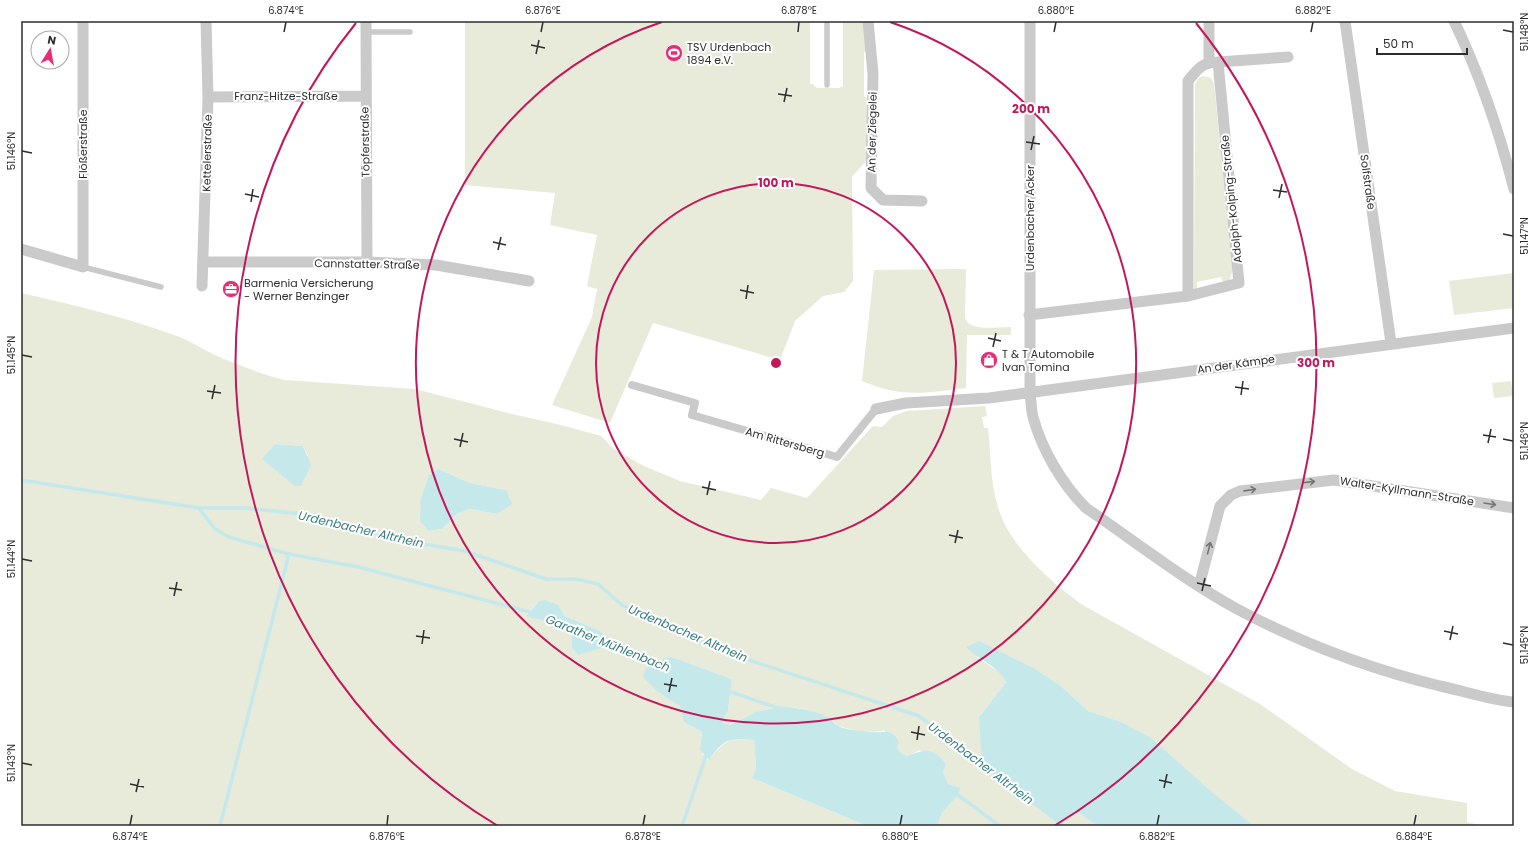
<svg xmlns="http://www.w3.org/2000/svg" width="1535" height="847" viewBox="0 0 1535 847" font-family="Poppins,sans-serif">
	<rect width="100%" height="100%" fill="#fff"/>
	<path fill="#e8eada" fill-rule="evenodd" d="M465 21H810V84H813L817 88H839L843 86V21H863L867 49 864 53V96L868 99 867 153 866 161 852 177 853 281 844 292 823 296 795 321 780 360 653 323 610 423 552 405 592 317 597 289 587 286 597 235 550 225 555 193 465 185Z
		M1203 76 1211 78 1214 84 1233 269 1229 282 1224 284 1221 277 1197 282V289L1194 290 1195 84 1199 78Z
		M966 269 965 318C969 332 999 327 1011 327V335H967L966 388C924 393 902 398 862 381L874 270Z
		M1514 273V308L1454 315 1449 281Z
		M21 293C73 305 126 317 177 336 190 341 203 349 215 355 238 365 261 374 284 380L415 389 512 414 561 425 601 436 615 450 644 466 680 481 761 500 771 488 807 498 873 426 882 427 893 416 907 411 985 406 987 416 982 417 984 428H988C991 454 990 482 998 507 1009 546 1050 581 1081 604L1260 704 1352 769 1395 791 1467 803V822L1483 826H1254L1119 721 1088 711 1062 687 975 656 1002 674 1006 682 979 717 1061 826 1075 810 1097 826H937L942 813 952 802C946 774 939 769 920 750L907 756 898 752 897 747 884 730C875 734 848 730 839 726 835 724 833 720 829 718 819 713 803 708 791 707 769 705 748 716 729 725L723 723V720L728 711 732 679 672 657 658 692 681 706 684 722 702 732 700 750 708 760C728 739 724 739 754 740L756 768 752 778 867 826H21ZM275 444 303 446 308 456 263 459ZM439 469 470 483 506 490 497 514 470 509 457 514 442 529 429 531ZM539 601 558 605 565 616 598 630 617 654 602 648 578 654 572 648V632L566 621H545L526 615Z
		M1511 381 1513 396 1494 398 1492 383Z"/>
	<path fill="#c5e9eb" d="M275 444 303 446 311 465 301 486H295L262 459Z
		M439 469 470 483 506 490 512 504 497 514 470 509 457 514 442 529 429 531 420 521 421 499 429 475Z
		M545 600 558 605 565 616 598 630 611 640 621 654 602 648 578 655 572 648V632L566 621H545L526 616 539 601Z
		M979 641 1035 669 1062 687 1088 711 1119 721 1151 738 1214 794 1254 826H1097L1075 810 1061 826 982 765 979 717 1006 682C999 667 978 659 966 647Z
		M672 657 732 679 728 711 723 720V723L730 725 756 712 774 708 776 706C792 707 816 709 830 719 833 720 834 724 837 725 845 731 861 730 870 732 884 734 890 726 899 742L897 747 899 752 907 756C926 749 931 747 946 764L943 773 948 784 960 788 958 795 942 813 937 826H867L752 778 756 768 754 740C727 739 725 738 709 760L700 750 702 732 684 722 680 706 658 692 643 677 646 668 664 658Z"/>
	<g fill="none" stroke-linecap="round" stroke-linejoin="round">
		<path stroke="#c5e9eb" stroke-width="3.5" d="M21 480 199 508H245L313 515 347 524 389 538 465 551 546 579H576L598 584 622 605 740 657 919 716 984 764
			M199 508 215 529 229 537 289 554 358 567 534 613
			M551 620 573 628
			M612 644 660 664
			M725 690 778 708
			M955 793 1000 826
			M220 826 289 554
			M682 826 707 753"/>
		<path stroke="#cacaca" stroke-width="5.5" d="M366 32H410
			M827 85V21
			M83 267 161 287"/>
		<path stroke="#cacaca" stroke-width="8" d="M632 385 695 403 692 415 837 457 876 409"/>
		<path stroke="#cacaca" stroke-width="11" d="M366 21 367 262
			M868 21 873 74 871 188 883 200 922 201
			M1030 21V392C1031 400 1031 409 1033 417 1042 450 1062 484 1086 508 1136 542 1184 580 1237 609 1301 643 1370 669 1440 686 1464 691 1490 700 1514 702
			M1345 21 1391 343
			M1454 21C1480 75 1499 131 1514 189
			M1209 24V62
			M1218 62 1288 57
			M208 97 365 96
			M21 249 83 267V21
			M204 262H367L436 265 529 281
			M202 286 208 97 206 21
			M1029 315 1188 296V81C1197 70 1202 62 1218 62L1239 283 1188 296
			M876 409 906 403 989 398 1514 328
			M1199 586 1220 506 1231 495 1240 491 1334 480 1514 508"/>
	</g>
	<defs><path id="oneway-shaft" d="M-6 0H5M1.5-3L5.5 0L1.5 3" fill="none" stroke-width="1.6" stroke-linecap="round" stroke-linejoin="round"/></defs>
	<g stroke="#747474">
		<use href="#oneway-shaft" transform="translate(1309 482) rotate(-7)"/>
		<use href="#oneway-shaft" transform="translate(1250 490) rotate(-8)"/>
		<use href="#oneway-shaft" transform="translate(1490 504) rotate(9)"/>
		<use href="#oneway-shaft" transform="translate(1209 548) rotate(-76)"/>
	</g>
	<path fill="none" stroke="#2d2d2d" stroke-width="1.5" d="M1503 30 1513 32M284 32 286 22M541 32 543 22M798 32 799 22M1054 32 1056 22M1311 32 1313 22M531 45 545 48M536 54 539 40M778 94 792 96M784 102 787 88M1026 142 1040 144M1031 150 1034 136M22 151 32 153M1273 190 1287 192M245 194 259 197M1279 198 1282 184M251 202 253 189M1503 234 1513 236M493 242 506 245M498 250 501 237M740 290 754 293M746 299 748 285M988 338 1001 341M993 347 996 333M22 355 32 357M1235 387 1249 389M207 391 221 393M1241 395 1243 381M212 399 215 385M1483 435 1496 437M454 439 468 442M1503 439 1513 441M1488 443 1491 429M460 447 463 433M702 487 716 490M707 495 710 481M949 535 963 538M955 543 958 530M22 559 32 561M1197 583 1211 586M169 588 182 590M1202 591 1205 578M174 596 177 582M1444 631 1458 634M416 636 430 638M1450 640 1453 626M1503 643 1513 645M422 644 424 630M664 684 677 686M669 692 672 678M911 732 925 735M917 740 919 726M22 763 32 765M1159 780 1172 783M130 784 144 787M1164 788 1167 774M136 792 139 779M130 825 132 815M387 825 388 815M643 825 645 815M900 825 902 815M1157 825 1159 815M1414 825 1416 815"/>
	<g fill="none" stroke="#c2185b" stroke-width="2">
		<circle cx="776" cy="363" r="180"/>
		<path d="M890 22A360 360 0 1 1 662 22"/>
		<path d="M498 826A540 540 0 0 1 356 23M1196 23A540 540 0 0 1 1054 826"/>
	</g>
	<defs>
		<symbol id="stadium-disc" viewBox="-11 -11 22 22"><circle r="9.5" fill="#e52d78" stroke="#fff"/><path d="M0-5a6.5 5 0 1 0 0 10a6.5 5 0 1 0 0-10ZM-3.5-1.8h7v3.6h-7Z" fill="#fff"/></symbol>
		<symbol id="office-disc" viewBox="-11 -11 22 22"><circle r="9.5" fill="#e52d78" stroke="#fff"/><path d="M-6-3h4V-5.5h4V-3h4V5H-6ZM-1-4.5V-3h2v-1.5ZM-6 0V1H6V0Z" fill="#fff"/></symbol>
		<symbol id="shop-disc" viewBox="-11 -11 22 22"><circle r="9.5" fill="#e52d78" stroke="#fff"/><path d="M-5-2.5h2.3a2.7 3.5 0 0 1 5.4 0H5L5.5 6h-11ZM-1.5-2.5h3a1.5 2.3 0 0 0-3 0Z" fill="#fff"/></symbol>
	</defs>
	<g fill-rule="evenodd">
		<use href="#stadium-disc" x="664" y="43" width="20" height="20"/>
		<use href="#office-disc" x="221" y="279" width="20" height="20"/>
		<use href="#shop-disc" x="979" y="350" width="20" height="20"/>
	</g>
	<g text-anchor="middle" dominant-baseline="central" stroke-width="4" stroke-linejoin="round" paint-order="stroke">
		<g font-size="11" fill="#2d2d2d" stroke="#fff" text-anchor="start">
			<text x="687" y="47">TSV Urdenbach<tspan x="687" dy="13">1894 e.V.</tspan></text>
			<text x="244" y="283">Barmenia Versicherung<tspan x="244" dy="13">- Werner Benzinger</tspan></text>
			<text x="1002" y="354">T &amp; T Automobile<tspan x="1002" dy="13">Ivan Tomina</tspan></text>
		</g>
		<g font-size="11" fill="#2d2d2d" stroke="#fff">
			<text x="286" y="96">Franz-Hitze-Straße</text>
			<text transform="translate(872 132) rotate(-89)">An der Ziegelei</text>
			<text transform="translate(365 142) rotate(-91)">Töpferstraße</text>
			<text transform="translate(83 144) rotate(-90)">Flößerstraße</text>
			<text transform="translate(207 153) rotate(-89)">Kettelerstraße</text>
			<text transform="translate(1368 182) rotate(82)">Solfstraße</text>
			<text transform="translate(1231 199) rotate(-96)">Adolph-Kolping-Straße</text>
			<text transform="translate(1030 218) rotate(-90)">Urdenbacher Acker</text>
			<text transform="translate(367 264) rotate(1)">Cannstatter Straße</text>
			<text transform="translate(1236 364) rotate(-8)">An der Kämpe</text>
			<text transform="translate(785 442) rotate(16)">Am Rittersberg</text>
			<text transform="translate(1407 491) rotate(9)">Walter-Kyllmann-Straße</text>
		</g>
		<g font-size="12" font-style="italic" fill="#377e82" stroke="#fff">
			<text transform="translate(361 529) rotate(13)">Urdenbacher Altrhein</text>
			<text transform="translate(688 633) rotate(23)">Urdenbacher Altrhein</text>
			<text transform="translate(608 643) rotate(22)">Garather Mühlenbach</text>
			<text transform="translate(981 763) rotate(37)">Urdenbacher Altrhein</text>
		</g>
	</g>
	<circle cx="776" cy="363" r="6" fill="#c2185b" stroke="#fff" stroke-width="2"/>
	<g font-size="12" text-anchor="middle" font-weight="bold" fill="#c2185b" stroke="#fff" stroke-width="4" stroke-linejoin="round" paint-order="stroke">
		<text x="1031" y="113">200 m</text>
		<text x="776" y="187">100 m</text>
		<text x="1316" y="367">300 m</text>
	</g>
	<rect width="1535" height="847" fill="none" stroke="#ffffff" stroke-width="44"/>
	<g transform="translate(50 50) rotate(11)"><circle r="19" fill="#ffffff" stroke="#ababab"/>
	<path d="M0-3L7 15L0 10L-7 15Z" fill="#e52d78"/>
	<text y="-6" font-size="11" font-weight="bold" text-anchor="middle" fill="#2d2d2d">N</text>
	</g>
	<path d="M1377 48v6h90v-6" fill="none" stroke="#2d2d2d" stroke-width="2"/>
	<text x="1383" y="48" font-size="12" fill="#2d2d2d" stroke="#ffffff" stroke-width="3" paint-order="stroke">50 m</text>
	<rect x="22" y="22" width="1491" height="803" fill="none" stroke="#2d2d2d" stroke-width="1.5"/>
	<g font-size="10" text-anchor="middle" fill="#2d2d2d">
		<text x="286" y="14">6.874°E</text>
		<text x="543" y="14">6.876°E</text>
		<text x="799" y="14">6.878°E</text>
		<text x="1056" y="14">6.880°E</text>
		<text x="1313" y="14">6.882°E</text>
		<text transform="translate(1524 32) rotate(-90)" y="4">51.148°N</text>
		<text transform="translate(11 151) rotate(-90)" y="4">51.146°N</text>
		<text transform="translate(1524 236) rotate(-90)" y="4">51.147°N</text>
		<text transform="translate(11 355) rotate(-90)" y="4">51.145°N</text>
		<text transform="translate(1524 441) rotate(-90)" y="4">51.146°N</text>
		<text transform="translate(11 559) rotate(-90)" y="4">51.144°N</text>
		<text transform="translate(1524 645) rotate(-90)" y="4">51.145°N</text>
		<text transform="translate(11 763) rotate(-90)" y="4">51.143°N</text>
		<text x="130" y="840">6.874°E</text>
		<text x="387" y="840">6.876°E</text>
		<text x="643" y="840">6.878°E</text>
		<text x="900" y="840">6.880°E</text>
		<text x="1157" y="840">6.882°E</text>
		<text x="1414" y="840">6.884°E</text>
	</g>
</svg>
